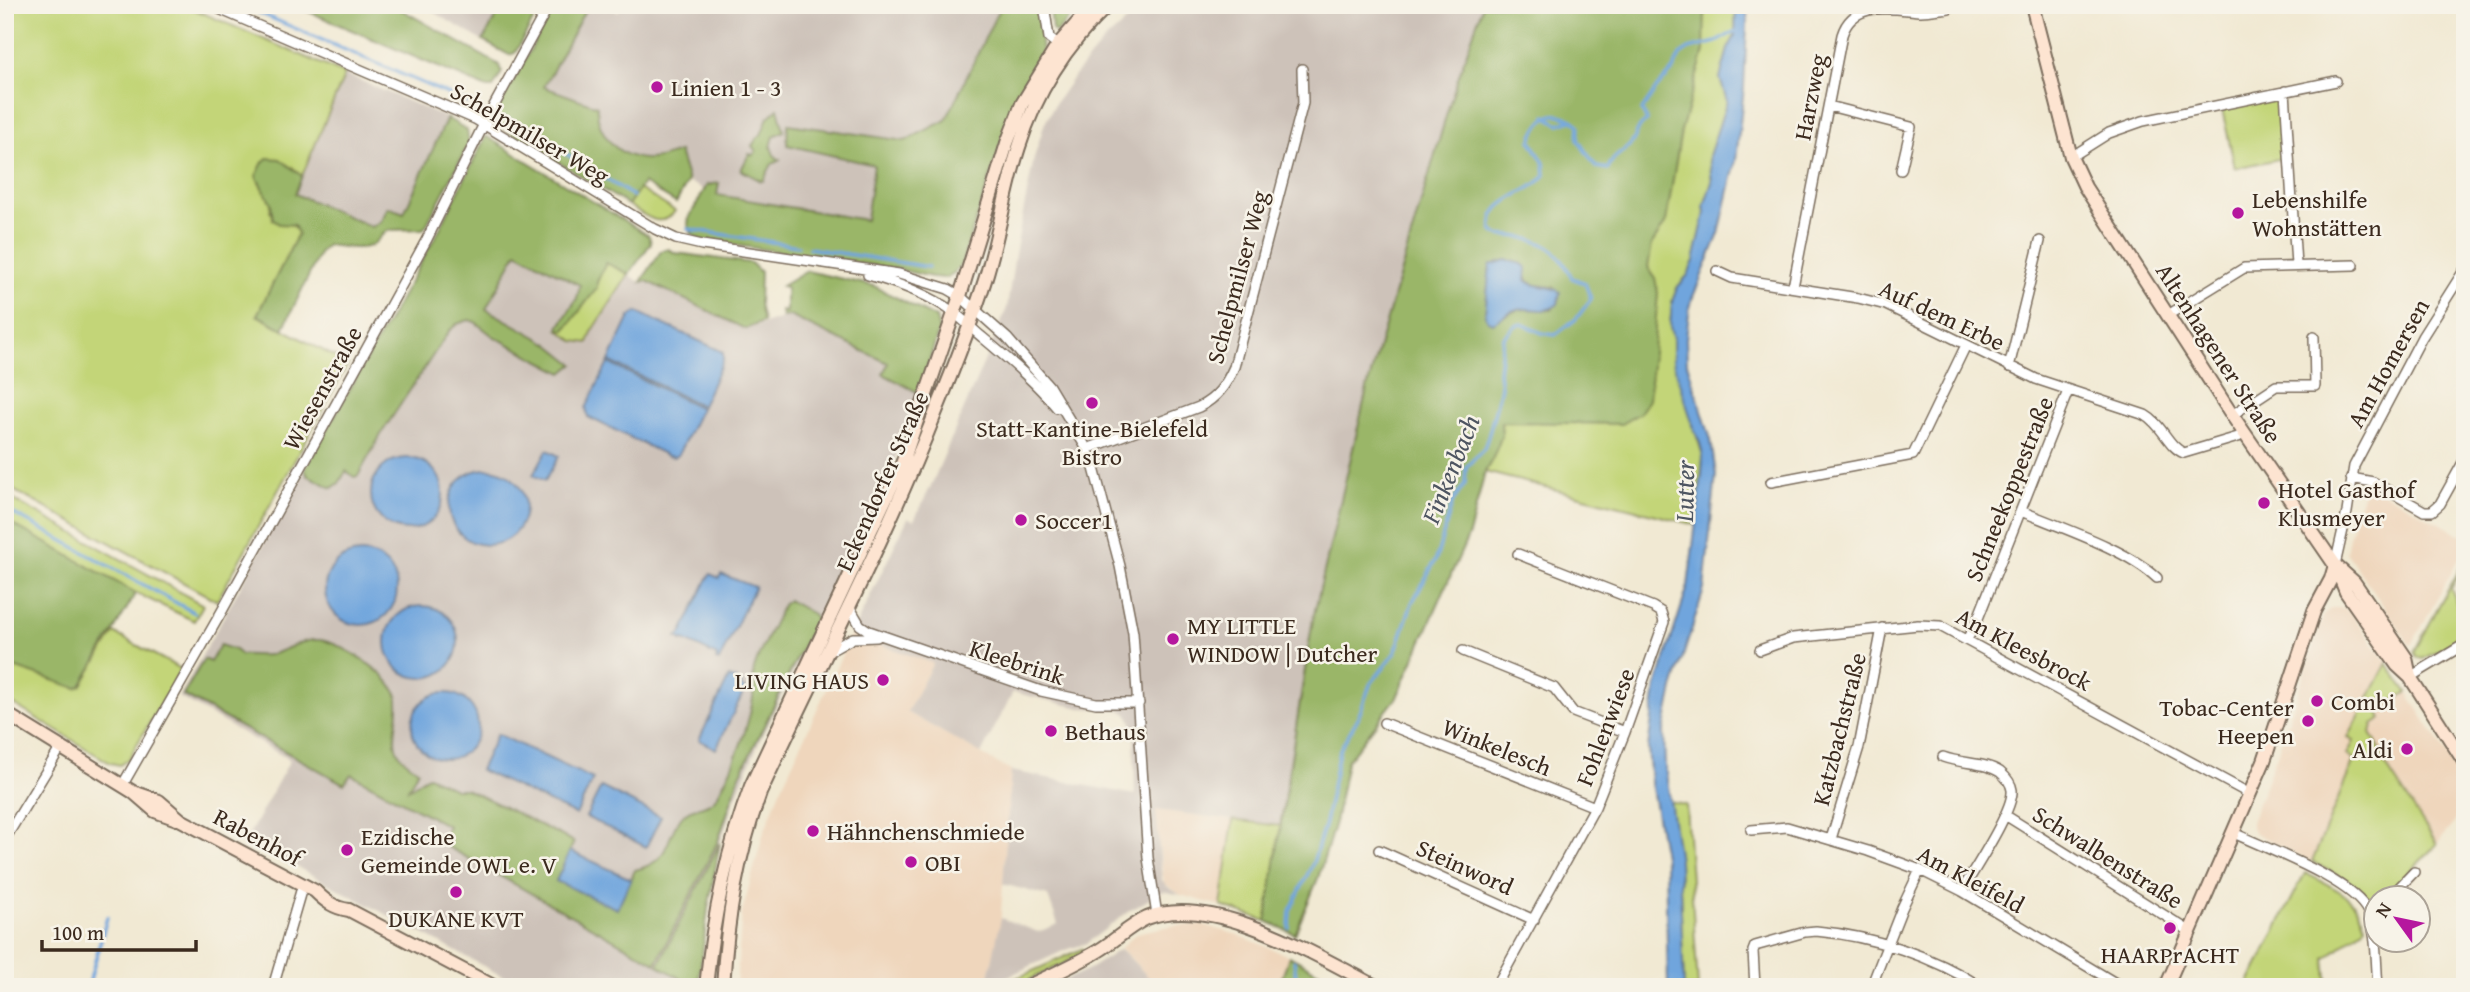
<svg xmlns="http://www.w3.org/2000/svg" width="2470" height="992" viewBox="0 0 2470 992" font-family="'Gentium Book Plus',serif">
	<rect width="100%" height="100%" fill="#f7f3e8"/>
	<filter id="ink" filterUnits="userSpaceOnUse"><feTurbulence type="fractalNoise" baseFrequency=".0143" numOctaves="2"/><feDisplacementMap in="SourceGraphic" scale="14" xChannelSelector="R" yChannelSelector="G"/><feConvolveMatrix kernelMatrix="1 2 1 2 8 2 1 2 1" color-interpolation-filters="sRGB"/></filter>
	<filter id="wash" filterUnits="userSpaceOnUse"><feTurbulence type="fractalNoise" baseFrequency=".00686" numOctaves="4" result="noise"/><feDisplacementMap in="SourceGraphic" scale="28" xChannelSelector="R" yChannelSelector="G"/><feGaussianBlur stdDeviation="1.57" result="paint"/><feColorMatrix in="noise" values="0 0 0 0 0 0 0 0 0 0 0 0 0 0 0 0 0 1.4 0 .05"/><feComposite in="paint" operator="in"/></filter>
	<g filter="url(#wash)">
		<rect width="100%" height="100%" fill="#f1e9d3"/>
		<path fill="#efd6bc" d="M2370 488 2376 489 2465 537V548L2411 646 2346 552 2349 537 2363 495Z
			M2332 608H2343L2354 617 2387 663 2349 737 2354 741V760L2312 862 2255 833 2251 828V822L2278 752 2324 614Z
			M851 635 933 663 907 712 1011 771 1000 927 986 987H736L742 913 763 835 779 793Z
			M2407 692 2465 782V808L2437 844 2381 758 2383 755 2371 733 2378 711Z
			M1155 810 1233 820 1221 906 1181 895 1164 883Z
			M1204 925 1238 935 1289 956 1279 987H1163L1154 983 1121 948 1133 936 1141 932 1171 926Z"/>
		<path fill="#cdc2b9" d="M421 5H502L483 41Z
			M588 5H606L618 12 622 5H1001L946 120 905 141 788 124 787 145 874 165 866 220 717 195 719 184 707 185 704 190 688 181 679 152 647 159 633 157 619 150 606 138 596 116 544 87Z
			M1145 5H1483L1452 96 1368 385 1313 619 1280 826 1156 810 1162 880 1168 887 1181 895 1163 891 1129 911 1087 943 1063 951 987 986 1001 918 1038 932 1058 924 1048 896 1003 884 1011 771 1135 795 1134 728 1131 720 1127 714 1121 710 1080 708 1013 692 981 754 907 712 933 663 851 635 908 518 914 520 931 486 1007 308 1015 254 1034 158 1044 125 1056 102 1074 76 1103 42Z
			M345 74 447 118 404 214 381 221 372 227 294 194Z
			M460 191 618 268 640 282 647 281 745 329 790 316 889 363 883 374 919 393 894 461 861 536 762 735 733 803 720 843 658 965 688 983V987H523L246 840 290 760 179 697Z
			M1119 950 1124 952 1154 983 1163 987H1051L1093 967Z"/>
		<path fill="#c3d578" stroke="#7f804b" stroke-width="2" d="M5 5H184L345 74 302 176 292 167 259 183 271 203 270 212 298 229V234L257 315 348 364 217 601 13 490 5 481Z
			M1483 5H1736L1735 36 1728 49 1720 78 1727 101 1709 156 1712 182 1704 206 1705 213 1694 261 1688 275 1677 288 1672 302 1670 327 1673 338V361L1703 456 1696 525 1485 472 1469 534 1397 697 1347 761 1335 822 1318 878 1295 934 1266 921 1221 906 1233 820 1280 826 1313 619 1368 385 1452 96Z
			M2273 98 2280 104 2284 158 2235 168 2222 109Z
			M639 189 675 211C661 231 643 214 628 205Z
			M606 262 629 274 592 332 588 343 574 341 558 329 565 330 597 288V282Z
			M5 495 203 605 194 621 136 593 5 520Z
			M2465 559V564L2451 589 2465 624V636L2423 659 2417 657 2414 652Z
			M114 633 181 669 129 758 120 765 110 763 5 699V664L81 686Z
			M2387 663 2407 692 2378 711 2382 718 2373 724 2371 733 2383 755 2381 758 2437 844 2385 897 2376 898 2374 909 2354 884 2312 862 2354 760 2347 755 2354 741 2348 738Z
			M1669 802 1686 805 1698 987H1684L1679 861Z
			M2305 873C2331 886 2358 896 2366 926L2325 959 2328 987H2247Z
			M1082 949 1085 953 1014 987H997Z"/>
		<path fill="#9ab668" stroke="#6a7043" stroke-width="2" fill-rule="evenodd" d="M293 5H393L499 65 502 72 493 88H487Z
			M502 5H542L515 53 509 55 483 41Z
			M555 5H588L544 87 597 106C596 133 617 157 645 159 657 160 668 155 679 152L688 181 676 203 643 183 628 205 503 128 493 118Z
			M1001 5H1039L1042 57 1012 112 961 265 954 273 945 278 932 277 896 269 701 240C692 236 686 229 689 218L707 185 719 183 717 195 866 220 874 165 787 145 788 124 905 141 946 120Z
			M1050 5H1082L1056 33 1052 30Z
			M1483 5H1705L1704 51 1681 131 1666 222 1652 244 1648 267 1655 278 1658 293 1649 400 1640 413 1621 424 1501 422 1502 435 1493 458 1485 472 1469 534 1397 697 1347 761 1335 822 1318 878 1295 934 1266 921 1313 619 1368 385 1452 96ZM1506 260 1522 264C1528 288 1531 284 1554 287L1559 301 1551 310 1519 309 1504 316 1485 315 1490 265Z
			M778 108 784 131 774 136 771 147 774 155 780 160 772 164 763 181H761L741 170 749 154 753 155 756 151 752 146 757 138 761 135 768 117Z
			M447 118 467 130 469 143 426 226 423 229 389 230C381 233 379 241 372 245 360 251 340 246 327 245L320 252 283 329 257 315 298 234 294 225 279 224 273 220 271 203 256 176 263 162 267 158 280 159 302 176 295 194 372 227 381 221 388 207 404 213Z
			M486 136 649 236 651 243 629 274 606 263 597 282V288L565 330 558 329 577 298 580 285 517 252 486 309 549 344 574 364 563 373 493 336 475 322 469 320 457 324 449 331 383 431 358 476 354 477 346 471 339 483 332 488 307 475 305 469 439 230Z
			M668 249 676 253 751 263 760 272 759 304 763 322 745 329 647 281 641 282 661 251Z
			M807 271 874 286 936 318 939 330 919 393 883 374 888 363 790 316 782 317 781 311 786 312V287L782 286Z
			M5 520 136 593 81 686 76 688 5 664Z
			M788 600 813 614 816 619 740 775 718 841 656 963 439 842 448 826 351 774 344 784 183 695 204 659 210 662 220 645 235 650 241 655C251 654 264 657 273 654 288 649 303 639 319 640 340 641 397 678 398 700 400 733 381 748 418 770L408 789C416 785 420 779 429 776L455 789H466L492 801 574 842 556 881 617 909 635 870C672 861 663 842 681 817 690 805 708 810 717 796 733 768 751 723 754 690 755 683 752 676 754 669 761 647 773 626 783 605Z
			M720 843 708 909 698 987H695L658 965Z
			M1289 956 1322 974 1319 987H1279Z"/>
		<path fill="#70a5dd" stroke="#56687e" stroke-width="2" d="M1736 5H1748L1744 87 1736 160 1719 234 1690 304 1686 339 1687 363 1711 440 1716 475 1704 589 1673 689 1664 730 1665 766 1679 861 1684 987H1668L1665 862 1651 782 1648 748 1656 687 1688 586 1702 474 1703 456 1700 443 1695 432 1673 361V338L1670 327 1672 302 1677 288 1688 275 1694 261 1705 213 1704 206 1712 182 1709 156 1727 101 1720 78 1728 49 1735 36Z
			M1506 260 1522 264 1527 268 1526 280C1535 289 1549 284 1560 292L1558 304C1544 315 1534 307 1518 309 1508 310 1501 320 1492 323L1488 321 1485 315 1490 265Z
			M637 312 723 352V360L702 406 609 361 630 317Z
			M608 363 701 408 678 455 674 457 668 456 588 417 586 408Z
			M547 450 559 456 545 481 533 475Z
			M371 494a36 36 0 1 1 72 0a36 36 0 1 1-72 0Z
			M449 507a38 38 0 1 1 76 0a38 38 0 1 1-76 0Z
			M325 589a36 36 0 1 1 72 0a36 36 0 1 1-72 0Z
			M710 574 719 578 721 574 755 587 719 661 716 660 717 656 684 640 681 641V639L677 637 681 634Z
			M386 642a36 36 0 1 1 72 0a36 36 0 1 1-72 0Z
			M729 677 742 683 740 686 745 689 716 749 699 740Z
			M412 726a33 33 0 1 1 66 0a33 33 0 1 1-66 0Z
			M497 734 593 779 576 815 480 770Z
			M601 787 661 817 646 847 586 817Z
			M570 851 631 879 617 909 556 881Z"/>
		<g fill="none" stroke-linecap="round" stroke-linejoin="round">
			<path stroke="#70a5dd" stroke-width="3.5" d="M241 5 480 108
				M1546 116 1559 124 1571 120
				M504 118 519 124 633 196
				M688 229 798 246
				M809 248 928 267
				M5 509 195 613
				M1289 928 1290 911 1313 863 1325 823 1339 751 1358 718 1370 685 1395 653 1412 603 1436 559 1453 501 1465 484 1466 467 1484 449 1490 430 1501 387 1499 372 1503 338 1515 326 1522 324 1542 333 1555 335 1576 319 1591 299 1585 283 1572 278C1559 249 1545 240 1512 236 1503 235 1499 238 1492 230 1487 198 1531 195 1545 175L1544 163 1531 141C1541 115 1555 106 1579 125L1578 140 1596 167 1608 169C1611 157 1623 153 1631 144 1637 136 1637 126 1647 121L1642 110 1657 88 1673 70 1680 55 1689 49 1716 42 1736 31
				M1294 961 1297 987
				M88 987 107 917"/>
		</g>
	</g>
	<g filter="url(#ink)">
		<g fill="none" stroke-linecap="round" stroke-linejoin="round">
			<defs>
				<path id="street" d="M210 5 475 119 655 229 676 239 702 245 899 274 948 289 960 296 1007 338 1049 386 1087 449 1094 468 1120 566 1133 633 1148 858 1157 915
					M1044 5 1049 38 1058 45
					M2285 91 2296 265
					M1829 106 1911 127 1901 170
					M2071 157 2109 133 2143 121 2336 81
					M1717 271 1732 278 1858 298 1886 305 2036 379 2145 415C2163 425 2168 447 2184 453L2238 437 2245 432
					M868 275C898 283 928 294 953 312 963 319 972 329 982 337 1008 359 1035 381 1057 408
					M1793 287 1842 35C1853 0 1890 9 1921 11 1930 11 1940 9 1949 8
					M2168 315 2244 268 2354 265
					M2009 367 2040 241
					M2232 415 2276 386H2315L2314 337
					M1087 449 1199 407C1217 398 1226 385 1234 367L1303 103 1302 69
					M2351 478 2373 482 2424 511H2432L2440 504 2465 459
					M1771 482 1913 455 1966 345
					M2021 511C2062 528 2126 549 2157 578
					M2335 565 2347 512 2354 466 2422 337 2465 269
					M849 606 860 625 869 631 1041 691 1096 703H1139
					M1967 639 1975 626 2068 391
					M1760 650 1793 638 1918 625 1940 626 2250 794
					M1463 651 1554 688 1573 712 1625 732
					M828 652 853 638 877 637
					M2410 677 2465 644
					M1384 723 1595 807
					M1943 757C1961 764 1985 762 2000 772 2006 777 2011 782 2012 790 2014 810 1973 871 1962 891
					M122 786 222 611 427 239 484 124 549 5
					M2005 815 2191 932
					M1751 830 1787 827 1868 851 1920 870 1962 891 2122 987
					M2234 833C2267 849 2353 880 2368 912 2377 930 2376 966 2378 987
					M5 839 61 747
					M1831 839 1859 747 1882 628
					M1379 850 1534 920
					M2389 898 2414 872
					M273 987 303 884
					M1496 987 1595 807 1625 732 1664 622 1661 612 1653 607 1518 554
					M1755 987 1753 951 1755 946 1805 932 1816 931C1873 936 1933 956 1981 987
					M1871 987 1902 908 1920 870"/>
				<path id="secondary" d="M2032 5 2071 157 2085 187 2232 415 2335 565 2354 582 2406 658 2410 677
					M2335 565 2346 592 2397 665 2410 677 2465 763
					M5 713 133 792 155 811 177 819
					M133 792 159 801 181 820 315 891C325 901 334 908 349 910L495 987
					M706 987C713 917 726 852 751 786L902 464 960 296 1007 143 1022 104 1058 45 1093 5
					M723 987C727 919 737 857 760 793 818 667 884 543 935 414 953 370 971 325 985 280 999 236 1005 190 1019 147 1036 92 1066 45 1108 5
					M1026 987C1050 976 1075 965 1098 951 1115 941 1129 926 1147 918 1213 892 1319 957 1377 987
					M2166 987 2264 761 2314 611 2331 579 2335 565"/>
			</defs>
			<use href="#street" stroke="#7b6d5d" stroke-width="12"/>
			<use href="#secondary" stroke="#7b6d5d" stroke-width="16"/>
			<use href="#street" stroke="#fff" stroke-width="9"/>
			<use href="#secondary" stroke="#fde4d1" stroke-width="12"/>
		</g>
	</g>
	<g fill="#b5179e" stroke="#f7f3e8" stroke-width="2.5">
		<circle cx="657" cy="87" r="7"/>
		<circle cx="2238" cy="213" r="7"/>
		<circle cx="1092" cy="403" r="7"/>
		<circle cx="2264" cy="503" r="7"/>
		<circle cx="1021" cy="520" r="7"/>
		<circle cx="1173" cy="639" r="7"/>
		<circle cx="883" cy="680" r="7"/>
		<circle cx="2317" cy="701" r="7"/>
		<circle cx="2308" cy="721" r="7"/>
		<circle cx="1051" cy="731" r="7"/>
		<circle cx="2407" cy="749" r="7"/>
		<circle cx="813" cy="831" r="7"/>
		<circle cx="347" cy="850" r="7"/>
		<circle cx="911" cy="862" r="7"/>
		<circle cx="456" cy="892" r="7"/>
		<circle cx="2170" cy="928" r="7"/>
	</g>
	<g text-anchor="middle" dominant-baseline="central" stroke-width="5" stroke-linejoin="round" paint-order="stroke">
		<g font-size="24" fill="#3b2a1e" stroke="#f7f3e8" text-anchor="start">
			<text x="671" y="87">Linien 1 - 3</text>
			<text x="2252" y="199">Lebenshilfe<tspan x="2252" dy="28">Wohnstätten</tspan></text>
			<text x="1092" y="428" text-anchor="middle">Statt-Kantine-Bielefeld<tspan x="1092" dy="28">Bistro</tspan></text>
			<text x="2278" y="489">Hotel Gasthof<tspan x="2278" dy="28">Klusmeyer</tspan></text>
			<text x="1035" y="520">Soccer1</text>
			<text x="1187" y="625">MY LITTLE<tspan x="1187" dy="28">WINDOW | Dutcher</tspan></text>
			<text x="869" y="680" text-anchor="end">LIVING HAUS</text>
			<text x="2331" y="701">Combi</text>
			<text x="2294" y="707" text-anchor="end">Tobac-Center<tspan x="2294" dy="28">Heepen</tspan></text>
			<text x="1065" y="731">Bethaus</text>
			<text x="2393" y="749" text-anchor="end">Aldi</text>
			<text x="827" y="831">Hähnchenschmiede</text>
			<text x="361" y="836">Ezidische<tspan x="361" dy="28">Gemeinde OWL e. V</tspan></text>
			<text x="925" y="862">OBI</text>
			<text x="456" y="918" text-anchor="middle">DUKANE KVT</text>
			<text x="2170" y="954" text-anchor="middle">HAARPrACHT</text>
		</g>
		<g font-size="24" fill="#3b2a1e" stroke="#f7f3e8">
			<text transform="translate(1810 97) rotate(-79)">Harzweg</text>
			<text transform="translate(530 133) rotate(30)">Schelpmilser Weg</text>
			<text transform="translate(1237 277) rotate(-75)">Schelpmilser Weg</text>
			<text transform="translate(1942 315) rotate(25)">Auf dem Erbe</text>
			<text transform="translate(2219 353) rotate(57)">Altenhagener Straße</text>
			<text transform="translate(2388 363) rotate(-61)">Am Homersen</text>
			<text transform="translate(322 388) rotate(-61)">Wiesenstraße</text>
			<text transform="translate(882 481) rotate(-66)">Eckendorfer Straße</text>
			<text transform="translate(2009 489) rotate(-68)">Schneekoppestraße</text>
			<text transform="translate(2024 649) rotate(28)">Am Kleesbrock</text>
			<text transform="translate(1017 662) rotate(18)">Kleebrink</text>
			<text transform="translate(1605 727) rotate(-69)">Fohlenwiese</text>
			<text transform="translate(1839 729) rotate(-76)">Katzbachstraße</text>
			<text transform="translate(1497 747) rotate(22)">Winkelesch</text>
			<text transform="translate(258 837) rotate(28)">Rabenhof</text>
			<text transform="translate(2108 857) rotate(32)">Schwalbenstraße</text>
			<text transform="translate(1465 867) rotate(24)">Steinword</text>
			<text transform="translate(1971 879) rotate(28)">Am Kleifeld</text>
		</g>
		<g font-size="26" font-style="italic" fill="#4e5561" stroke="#f7f3e8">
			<text transform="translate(1450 469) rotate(-68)">Finkenbach</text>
			<text transform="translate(1684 491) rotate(-89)">Lutter</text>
		</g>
	</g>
	<rect width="2470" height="992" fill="none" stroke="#f7f3e8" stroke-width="28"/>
	<g transform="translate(2397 919) rotate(303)"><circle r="33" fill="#f7f3e8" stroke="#aca397" stroke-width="2"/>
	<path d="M0-5L12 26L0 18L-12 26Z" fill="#b5179e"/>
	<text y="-10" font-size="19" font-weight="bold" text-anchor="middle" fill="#3b2a1e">N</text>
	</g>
	<path d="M42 940v10h154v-10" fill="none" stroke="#3b2a1e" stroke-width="3.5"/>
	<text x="52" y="940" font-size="21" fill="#3b2a1e" stroke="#f7f3e8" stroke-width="5" paint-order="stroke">100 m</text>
</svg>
